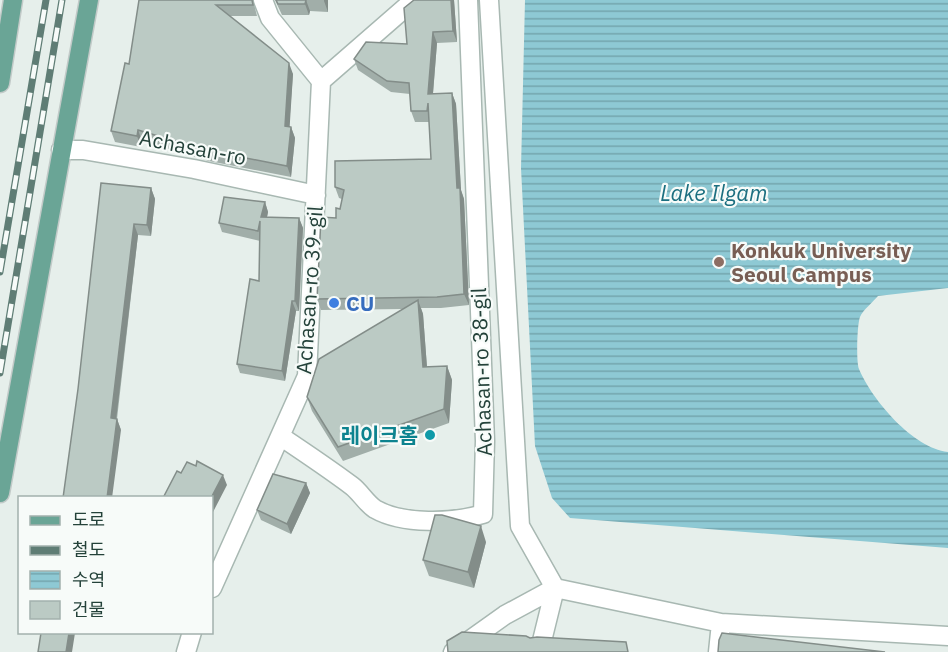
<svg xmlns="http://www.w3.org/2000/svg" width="948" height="652" viewBox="0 0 948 652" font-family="'IBM Plex Sans','Noto Sans KR',sans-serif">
	<defs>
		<pattern id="water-rules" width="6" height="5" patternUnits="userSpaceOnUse" patternTransform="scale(1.5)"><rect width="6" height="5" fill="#8ec9d4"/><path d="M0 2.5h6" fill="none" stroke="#74a5ad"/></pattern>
	</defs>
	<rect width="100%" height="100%" fill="#e6efeb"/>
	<path fill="url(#water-rules)" d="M525 0H948V288L878 296C873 302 863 310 860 317 857 324 856 363 859 369 872 400 913 448 948 452V548L570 518 552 498 535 446 521 168Z"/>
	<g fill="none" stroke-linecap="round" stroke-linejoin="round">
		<defs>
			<path id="minor" d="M489 0 520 526 555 588 721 623 948 636
				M321 81 414 0
				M61 150H83L194 169 316 195
				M280 436C304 452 328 468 352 486 360 492 366 503 375 509 403 525 453 523 483 514L485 441 468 0
				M212 588 307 376 321 81 270 18 263 0
				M540 649 555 588
				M186 652 192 632
				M453 652 505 615 555 588
				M718 652 721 623"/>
			<path id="major" d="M0 83 13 0
				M0 493 89 0"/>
		</defs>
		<use href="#minor" stroke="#a8b8b2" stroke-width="21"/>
		<use href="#major" stroke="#c2cac8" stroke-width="21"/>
		<use href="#minor" stroke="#fff" stroke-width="18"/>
		<use href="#major" stroke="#6aa596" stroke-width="18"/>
		<defs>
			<path id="rail" d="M0 272 46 0
				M0 373 62 0"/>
		</defs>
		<use href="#rail" stroke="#5f7d75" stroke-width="7"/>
		<use href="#rail" stroke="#f7fbf9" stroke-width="4.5" stroke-dasharray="14" stroke-linecap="butt"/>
	</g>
	<path fill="#a1aea9" d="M139 0H253L257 16H229L293 74 289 127H291L295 138 291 177 209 161 142 141 141 147 115 142 111 131 129 64Z
		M275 0H328V12L310 11 309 15H282Z
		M454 0 457 42 437 43 433 94 452 93 456 104 461 190 464 199 469 305 441 308H421L423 314 427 367 447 366 452 380 449 423 343 461 312 411 307 397 404 309 321 310 317 299 336 218 340 209 342 199 339 198 335 187 431 159 429 122H415L411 111 410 94 391 92 358 70 354 59 407 44Z
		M101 183 151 188 155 199 151 236 138 235 117 419 121 430 78 389Z
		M265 202 268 212 267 217 299 218 303 228 299 311H296L285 381 240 373 237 364 259 281 260 241 222 232 219 223Z
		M306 483 310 493 291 534 261 520 257 510Z
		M486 542 474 588 429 576 423 560Z"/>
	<path fill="#838d89" d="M306 0 310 11 309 15 305 4Z
		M324 0H328V12L324 1Z
		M451 0H454L457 42 453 31Z
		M433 32 437 43 432 105 428 94Z
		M289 63 293 74 289 137 285 126Z
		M452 93 456 104 461 190 464 199 469 305 464 294 457 188Z
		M291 127 295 138 291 177 287 166Z
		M138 130 142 141 141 147 137 136Z
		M151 188 155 199 151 236 147 225Z
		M265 202 268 212 265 227 261 217Z
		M299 218 303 228 299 311 295 301Z
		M134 224 138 235 115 429 111 418Z
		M418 300 423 314 428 381 423 367Z
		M292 301 296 311 285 381 282 371Z
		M447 366 452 380 449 423 444 409Z
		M117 419 121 430 112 498H107Z
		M223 475 227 485 212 514 211 498Z
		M306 483 310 493 291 534 287 524Z
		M481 526 486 542 474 588 468 572Z
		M69 633H75L72 652H66Z"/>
	<path fill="#bbcac4" stroke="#838d89" stroke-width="1.5" d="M139 0H252L253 5H216L289 63 285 126 291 127 287 166 205 150 138 130 137 136 111 131 125 63 129 64Z
		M276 0H306L305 4H278Z
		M414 0H451L453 31 433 32 428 94 452 93 457 188H460L464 294 437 297 317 299 321 217 336 218V208L340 209 344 190 335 187V161L431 159 428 103 427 111H411L409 83 387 81 354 59 366 42 407 44 404 8Z
		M101 183 151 188 147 225 134 224 111 418 117 419 107 498H63L78 389Z
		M224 197 265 202 261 217 299 218 295 301H292L282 371 237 364 250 279 259 281 260 221 258 231 219 223Z
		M418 300 423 367 447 366 444 409 338 447 307 397 319 359Z
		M197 461 223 475 211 498H163L177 471 181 473 187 462 196 466Z
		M273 474 306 483 287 524 257 510Z
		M435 515H442L481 526 468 572 423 560Z
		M462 632 526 636 530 638 537 637 626 642 628 652H448L447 641Z
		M41 633H69L66 652H38Z
		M722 633 885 652H718L719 640Z"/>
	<circle fill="#8d6e63" stroke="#f7fbf9" stroke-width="2" cx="719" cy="262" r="6"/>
	<circle fill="#3f7fe0" stroke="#f7fbf9" stroke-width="2" cx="334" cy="303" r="6"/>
	<circle fill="#0f9aa8" stroke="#f7fbf9" stroke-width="2" cx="430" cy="435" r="6"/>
	<g text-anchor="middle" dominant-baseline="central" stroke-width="4.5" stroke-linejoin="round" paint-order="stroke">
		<g font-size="21" fill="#24423a" stroke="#f7fbf9">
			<text transform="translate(193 147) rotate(11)">Achasan-ro</text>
			<text transform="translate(309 290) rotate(-86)">Achasan-ro 39-gil</text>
			<text transform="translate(481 372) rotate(-92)">Achasan-ro 38-gil</text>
		</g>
		<g font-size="21" font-weight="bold" fill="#785e54" stroke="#f7fbf9" text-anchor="start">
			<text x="731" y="250">Konkuk University<tspan x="731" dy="24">Seoul Campus</tspan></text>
		</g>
		<g font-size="21" font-weight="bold" fill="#366cbe" stroke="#f7fbf9" text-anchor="start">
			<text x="346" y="303">CU</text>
		</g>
		<g font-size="21" font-weight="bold" fill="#0d838f" stroke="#f7fbf9" text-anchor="end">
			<text x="418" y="435">레이크홈</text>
		</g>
		<g font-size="22" font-style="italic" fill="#1c6f80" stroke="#f7fbf9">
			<text x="714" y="192">Lake Ilgam</text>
		</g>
	</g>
	<rect x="18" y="496" width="195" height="138" fill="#f7fbf9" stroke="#a3b1ad" stroke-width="1.5"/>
	<rect x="30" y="516" width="30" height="9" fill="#6aa596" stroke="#a3b1ad" stroke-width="1.5"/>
	<text x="72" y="526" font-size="18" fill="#24423a">도로</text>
	<rect x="30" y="546" width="30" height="9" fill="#5f7d75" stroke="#a3b1ad" stroke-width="1.5"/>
	<text x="72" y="556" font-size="18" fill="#24423a">철도</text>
	<rect x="30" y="571" width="30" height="18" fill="url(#water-rules)" stroke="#a3b1ad" stroke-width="1.5"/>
	<text x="72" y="586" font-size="18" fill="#24423a">수역</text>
	<rect x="30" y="601" width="30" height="18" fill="#bbcac4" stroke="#a3b1ad" stroke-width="1.5"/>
	<text x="72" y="616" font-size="18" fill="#24423a">건물</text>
</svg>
